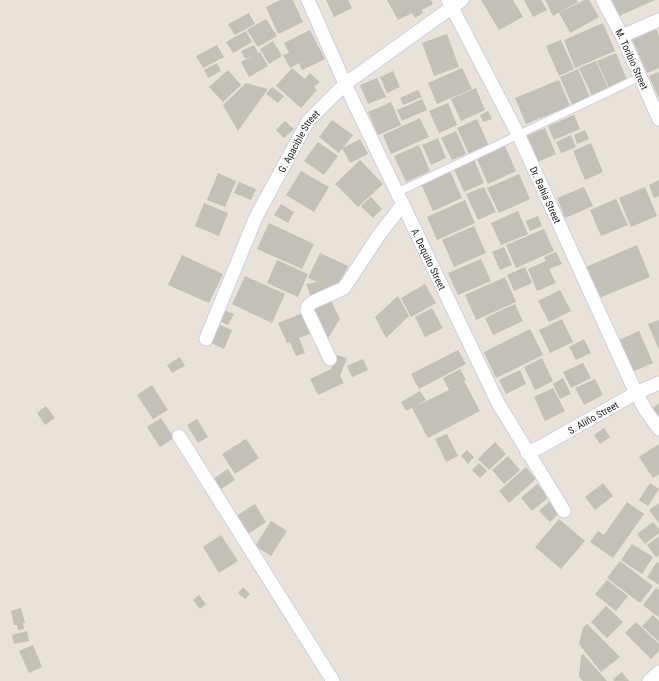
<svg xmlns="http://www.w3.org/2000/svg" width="659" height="681" viewBox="0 0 659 681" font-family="'Roboto Condensed',sans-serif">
	<rect width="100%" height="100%" fill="#e8e2d8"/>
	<path fill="#c3c0b7" d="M280 0H293L303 22 278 34 266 7Z
		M326 0H348L352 8 334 17Z
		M387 0H431L433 4 422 10 423 13 415 18 412 13 398 20Z
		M481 0H513L523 17 499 30Z
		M524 0H541L547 10 533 17Z
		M545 0H576L578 2 553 16Z
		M584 0H589L599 17 570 33 559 13Z
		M612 0H655L619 16Z
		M249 13 255 24 235 35 228 24Z
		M266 19 277 36 258 47 247 30Z
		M603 23 615 51 575 68 564 40Z
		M656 29 659 36V68L647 73 632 39Z
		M310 30 325 59 302 70 299 63 290 68 283 55 289 53 284 43Z
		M246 31 252 42 233 53 226 42Z
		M447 34 459 67 434 76 422 43Z
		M561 40 574 69 559 76 546 46Z
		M273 41 282 56 269 64 260 49Z
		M217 45 224 57 203 68 196 56Z
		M254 45 258 53 260 52 268 66 249 77 241 62 256 54 245 59 241 51Z
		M616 53 627 80 609 88 597 61Z
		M596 61 608 88 592 96 579 68Z
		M217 63 221 71 208 78 204 70Z
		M292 68 305 79 310 73 320 82 314 87 317 90 301 108 276 86Z
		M462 68 472 89 437 104 428 83Z
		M578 69 590 97 572 105 560 77Z
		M228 70 241 85 223 102 209 87Z
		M393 71 400 87 387 93 380 77Z
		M659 72V99L649 76Z
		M377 78 386 97 368 104 360 85Z
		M559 80 570 106 526 124 515 98Z
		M246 83 268 89 238 131 223 105Z
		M272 87 284 96 278 103 266 94Z
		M476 88 485 110 461 121 451 99Z
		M418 90 422 97 403 105 400 98Z
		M422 99 427 110 402 121 397 110Z
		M391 102 401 125 378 135 368 112Z
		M448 103 457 125 439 133 429 111Z
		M488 111 492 119 483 122 480 115Z
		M574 115 580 129 554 140 548 126Z
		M420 118 429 137 391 154 383 135Z
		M477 119 489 146 469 154 457 128Z
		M332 120 353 135 343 148 360 139 368 154 350 163 342 148 339 153 319 137Z
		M285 121 294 129 284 138 276 130Z
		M545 128 556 154 533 164 522 138Z
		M585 130 589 139 577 144 574 135Z
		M456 131 466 154 452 160 441 138Z
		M571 135 576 147 561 153 556 142Z
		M438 138 446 158 431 165 422 145Z
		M318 142 338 156 324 175 304 161Z
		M591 143 603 172 585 180 573 151Z
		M419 145 430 171 406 182 394 156Z
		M505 146 516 171 488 184 477 159Z
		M360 160 383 184 358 207 335 184Z
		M474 160 484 183 464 192 454 169Z
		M301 171 329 187 314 212 286 195Z
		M450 171 462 198 433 211 421 184Z
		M218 173 236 181 225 207 207 200Z
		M519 174 530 199 499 213 487 188Z
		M659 180V196L654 198 649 185Z
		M239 182 256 189 251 200 234 193Z
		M484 187 496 212 478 220 466 194Z
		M584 187 593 206 565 218 557 198Z
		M645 187 657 216 631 227 619 198Z
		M371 197 382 209 373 218 361 206Z
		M616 199 628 225 601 236 590 210Z
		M465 200 475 223 437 240 427 217Z
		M204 203 228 213 219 236 195 226Z
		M281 204 294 212 288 223 274 215Z
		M518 211 528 234 501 245 491 223Z
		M538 216 542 226 530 231 526 221Z
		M269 223 314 244 302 269 257 249Z
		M474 226 486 253 454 267 442 240Z
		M544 229 554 251 516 268 506 245Z
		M637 245 650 277 599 298 586 267Z
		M504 247 512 265 500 270 492 252Z
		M556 252 562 264 549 269 556 283 537 291 528 269 546 261 544 257Z
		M320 253 348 266 336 290 312 299 306 284 318 282 308 278Z
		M182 255 223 274 209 303 168 285Z
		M481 259 491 281 458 295 448 273Z
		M277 260 308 274 298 297 267 283Z
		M525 267 532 283 514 291 507 275Z
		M245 276 285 294 272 323 232 304Z
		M505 277 516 302 476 320 465 295Z
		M425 284 436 303 411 317 401 298Z
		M560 290 571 311 549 322 538 301Z
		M398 296 409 316 386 338 375 317Z
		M330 299 340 319 325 343 310 309Z
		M515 304 523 321 493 335 485 318Z
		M432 308 443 328 425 337 415 317Z
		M224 310 234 314 228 325 219 321Z
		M303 313 312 333 299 338 305 353 296 356 290 342 287 343 278 323Z
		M562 319 573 342 550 353 539 330Z
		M659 320V350L648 324Z
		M216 323 232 330 224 349 207 341Z
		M530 329 543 355 496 378 484 352Z
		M639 331 653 363 632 372 619 340Z
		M584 339 591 353 576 360 569 347Z
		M458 350 466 364 419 389 411 374Z
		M337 355 347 358 340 376 344 383 318 395 310 379 331 369Z
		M180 357 185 366 172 373 167 365Z
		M542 358 553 381 535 390 524 367Z
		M363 359 368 370 352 377 347 366Z
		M583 363 591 378 571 388 563 372Z
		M460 369 466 380 464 381 480 411 428 438 412 408 406 411 401 402 420 391 426 400 414 407 449 390 443 378Z
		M520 370 526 384 506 394 499 380Z
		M563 378 571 394 560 399 553 384Z
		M595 379 603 395 584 405 575 388Z
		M152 385 168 410 153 419 137 395Z
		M553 388 565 411 545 421 534 397Z
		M659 403V419L651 409Z
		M46 406 55 418 45 425 37 413Z
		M161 418 174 438 160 447 147 427Z
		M197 419 208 437 198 443 187 425Z
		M604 428 610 437 600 444 594 435Z
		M447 434 458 456 446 462 435 439Z
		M246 439 259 458 235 474 222 454Z
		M495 442 506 454 489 470 478 459Z
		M659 444V474L653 478 639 457Z
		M467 450 474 457 468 464 461 456Z
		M508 456 520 470 504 484 492 470Z
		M479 463 487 471 480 478 472 470Z
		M526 467 536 479 509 503 499 491Z
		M228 469 235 480 218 491 211 480Z
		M603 483 613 496 595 510 585 497Z
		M650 483 659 489 648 506 639 500Z
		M537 484 549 497 532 511 521 498Z
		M550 501 560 512 550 522 539 511Z
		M627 502 644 514 613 558 590 542 598 531 604 535Z
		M659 503V523L649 510Z
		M255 504 266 522 248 534 236 516Z
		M559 519 585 541 561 569 535 547Z
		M271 521 287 531 271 556 255 546Z
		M653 522 659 529V533L645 544 637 534Z
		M221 535 238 561 219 573 203 547Z
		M659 536V555L656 557 647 545Z
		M632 544 653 557 642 574 621 560Z
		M620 561 653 586 640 603 607 578Z
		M657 562 659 563V585L647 577Z
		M607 580 628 596 616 611 595 594Z
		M243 587 250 594 245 599 238 593Z
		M656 588 659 590V615L658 617 643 605Z
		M199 595 206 604 200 609 193 600Z
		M606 606 623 622 607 638 591 622Z
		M21 608 25 623H23L24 629 18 630 17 625H14L11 611Z
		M653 615 659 621V642L642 626Z
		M636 622 659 644V651L651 659 625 633Z
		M587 624 620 657 601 672 579 644 583 627Z
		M27 631 29 641 14 644 12 635Z
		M33 645 42 667 29 673 19 651Z
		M583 654 607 681H583L579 677 581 656Z
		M622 672 629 681H614L613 679Z"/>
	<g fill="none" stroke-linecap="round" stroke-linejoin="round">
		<defs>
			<path id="service" d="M398 192 640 77"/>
			<g id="minor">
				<path id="s1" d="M308 0 345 84 498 403 564 511"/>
				<path id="s2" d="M448 0 519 136 636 393 646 411 659 429"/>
				<path id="s3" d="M603 0 622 36 659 119"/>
				<path d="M622 36 659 20"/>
				<path id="s4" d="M206 339 256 217 308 121 345 84 462 0"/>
				<path d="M330 359 307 310 308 306 313 302 344 288 379 235 403 204"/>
				<path d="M179 436 333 681"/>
				<path id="s5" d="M527 453 542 446 636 393 659 383"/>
				<path d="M649 681 659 672"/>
			</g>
		</defs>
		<use href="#service" stroke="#ced0df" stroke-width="9"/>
		<use href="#minor" stroke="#ced0df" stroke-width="15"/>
		<use href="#service" stroke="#fff" stroke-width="7"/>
		<use href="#minor" stroke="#fff" stroke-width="13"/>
	</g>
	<g text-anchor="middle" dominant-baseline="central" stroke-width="3.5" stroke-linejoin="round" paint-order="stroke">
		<g font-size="10" fill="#262626" stroke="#fff">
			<text stroke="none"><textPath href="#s3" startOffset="66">M. Toribio Street</textPath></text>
			<text stroke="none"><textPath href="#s4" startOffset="219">G. Apacible Street</textPath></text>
			<text stroke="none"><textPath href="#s2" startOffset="218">Dr. Bahia Street</textPath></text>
			<text stroke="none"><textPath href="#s1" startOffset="286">A. Dequito Street</textPath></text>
			<text stroke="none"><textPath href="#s5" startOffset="75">S. Aliño Street</textPath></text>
		</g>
	</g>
</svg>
